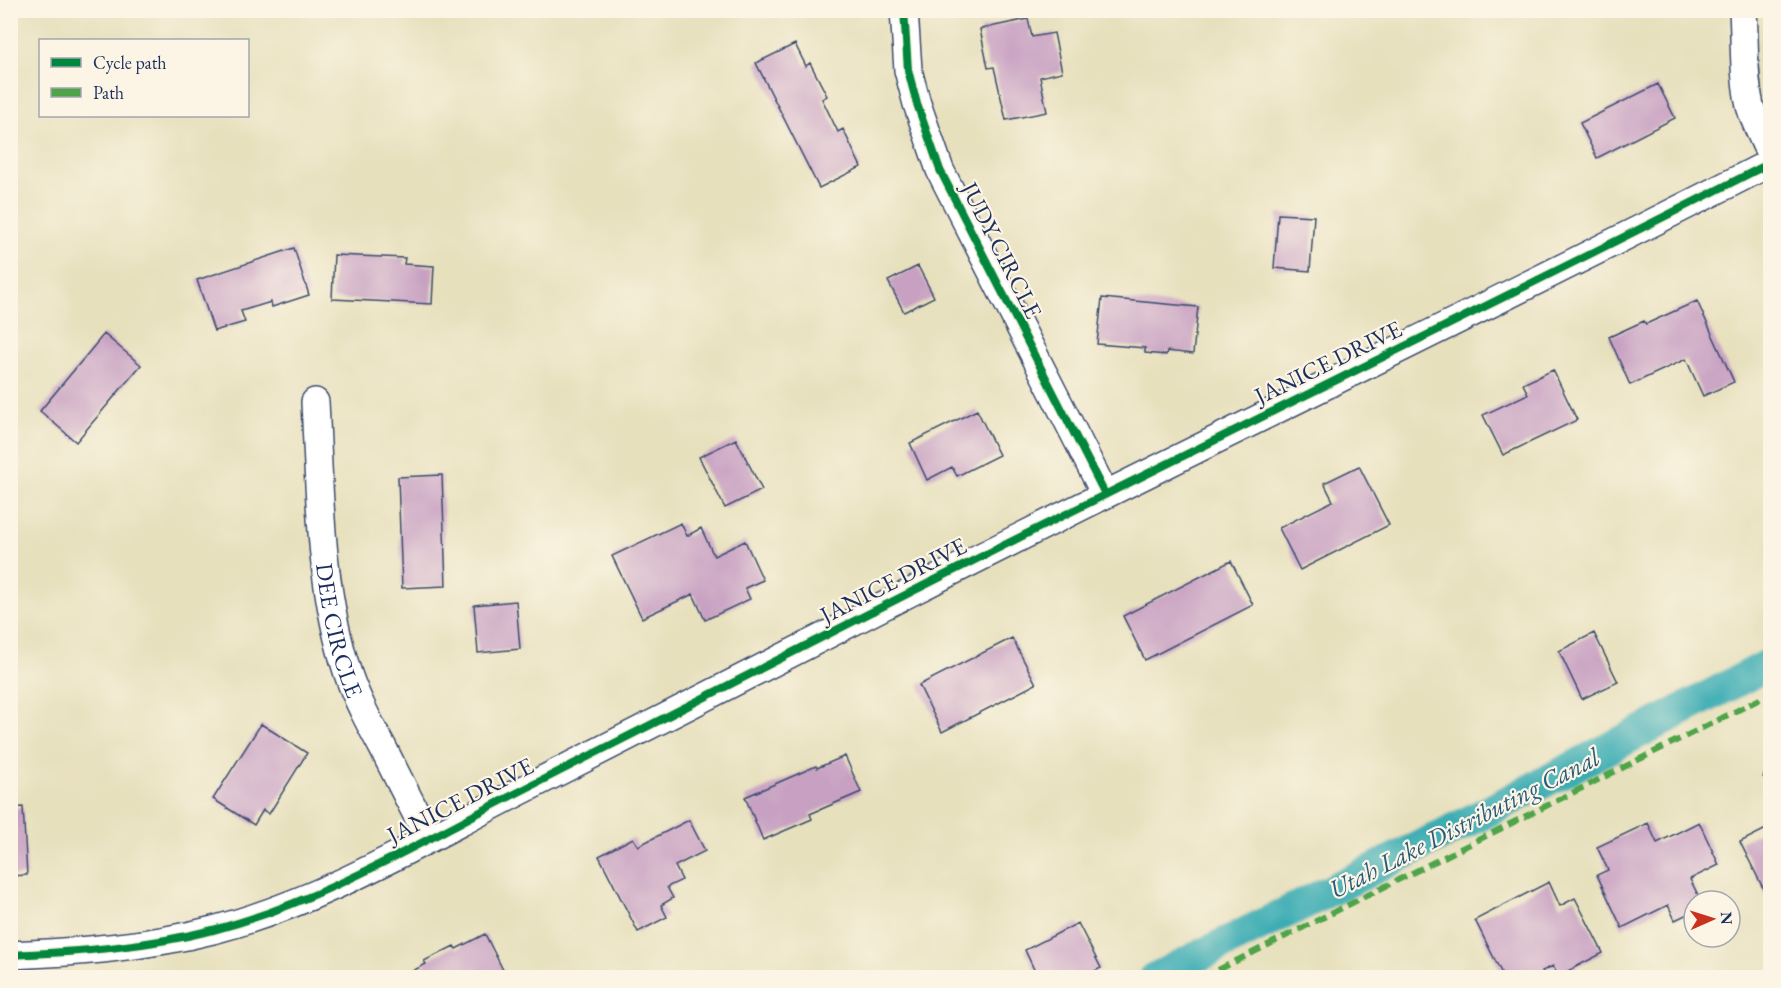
<svg xmlns="http://www.w3.org/2000/svg" width="1781" height="988" viewBox="0 0 1781 988" font-family="'EB Garamond',serif">
	<rect width="100%" height="100%" fill="#fcf5e5"/>
	<filter id="ink" filterUnits="userSpaceOnUse"><feTurbulence type="fractalNoise" baseFrequency=".0167" numOctaves="2"/><feDisplacementMap in="SourceGraphic" scale="12" xChannelSelector="R" yChannelSelector="G"/><feConvolveMatrix kernelMatrix="1 2 1 2 8 2 1 2 1" color-interpolation-filters="sRGB"/></filter>
	<filter id="wash" filterUnits="userSpaceOnUse"><feTurbulence type="fractalNoise" baseFrequency=".008" numOctaves="4" result="noise"/><feDisplacementMap in="SourceGraphic" scale="24" xChannelSelector="R" yChannelSelector="G"/><feGaussianBlur stdDeviation="1.35" result="paint"/><feColorMatrix in="noise" values="0 0 0 0 0 0 0 0 0 0 0 0 0 0 0 0 0 1.4 0 .05"/><feComposite in="paint" operator="in"/></filter>
	<g filter="url(#wash)">
		<rect width="100%" height="100%" fill="#e7e0bd"/>
		<g fill="none" stroke-linecap="round" stroke-linejoin="round">
			<path stroke="#3cadb4" stroke-width="32" d="M1155 978 1464 824 1770 664"/>
		</g>
		<g id="blocks">
			<path fill="#c8a1c2" d="M1028 19 1032 37 1054 33 1062 72 1040 77 1047 112 1006 120 994 67 988 68 980 29Z
				M795 44 806 66 810 63 827 96 822 99 838 132 843 129 861 167 819 188 756 63Z
				M1658 84 1675 118 1597 158 1580 123Z
				M1278 214 1314 216 1310 271 1274 268Z
				M294 248 309 295 272 307 271 302 241 311 245 322 214 331 197 280Z
				M334 255 405 258 404 264 434 266 432 304 332 299Z
				M918 266 934 297 904 312 888 281Z
				M1102 298 1198 307 1193 354 1167 351 1166 355 1145 353V348L1097 344Z
				M1697 301 1734 382 1703 396 1686 359 1630 385 1609 337 1644 321 1646 324Z
				M104 334 141 365 76 442 40 411Z
				M1553 370 1577 420 1503 455 1483 415 1528 394 1523 384Z
				M977 410 999 455 957 476 952 467 927 480 910 443Z
				M736 439 762 490 725 508 699 457Z
				M1359 466 1389 525 1300 570 1279 528 1333 501 1324 483Z
				M442 475 446 586 402 588 398 477Z
				M681 523 687 536 701 528 714 556 745 541 763 580 745 588 750 599 705 620 693 594 642 618 612 556Z
				M1231 561 1253 605 1145 660 1123 616Z
				M516 601 520 649 478 653 474 605Z
				M1594 633 1618 682 1582 699 1559 651Z
				M1012 638 1036 684 942 732 919 685Z
				M261 724 307 753 269 814 263 810 254 825 213 799Z
				M845 756 861 792 810 814 812 819 763 840 745 797 816 766 817 768Z
				M1770 764V782L1763 777Z
				M23 807 27 875 10 876V808Z
				M689 820 705 851 675 866 682 880 667 887 673 898 661 905 667 917 638 932 599 856 633 838 638 846Z
				M1699 822 1719 865 1690 879 1701 901H1694V911L1675 920 1668 905 1622 928 1597 875 1608 870 1597 847 1648 823 1657 843Z
				M1770 827V894L1767 896 1740 842Z
				M1549 882 1560 906 1575 898 1603 953 1558 976 1553 966 1542 971 1546 978H1504L1475 920Z
				M1078 923 1101 968 1081 978H1038L1025 950Z
				M485 934 507 978H399L426 964 424 961 454 946 456 949Z"/>
		</g>
	</g>
	<g filter="url(#ink)">
		<use href="#blocks" fill-opacity="0" stroke="#3a4a6c" stroke-width="1.5"/>
		<g fill="none" stroke-linecap="round" stroke-linejoin="round">
			<defs>
				<g id="street">
					<path d="M904 10 908 70 917 104 940 170 1105 494"/>
					<path d="M1743 10C1745 42 1743 75 1750 106 1755 123 1763 138 1770 154"/>
					<path id="s1" d="M315 402C320 493 319 586 348 674 357 700 370 724 383 748 398 778 413 808 429 838"/>
					<path d="M10 955C79 952 146 947 213 930 317 903 412 847 507 798 643 729 779 660 915 590 1199 446 1487 308 1770 163"/>
				</g>
			</defs>
			<use href="#street" stroke="#3a4a6c" stroke-width="30"/>
			<use href="#street" stroke="#fff" stroke-width="27"/>
			<path stroke="#4fa44a" stroke-width="6" stroke-dasharray="12 6" stroke-linecap="butt" d="M1202 978 1770 694"/>
			<defs>
				<path id="cycleway" d="M904 10 908 70 917 104 940 170 1105 494
					M10 955C79 952 146 947 213 930 317 903 412 847 507 798 643 729 779 660 915 590 1199 446 1487 308 1770 163"/>
			</defs>
			<use href="#cycleway" stroke="#fcf5e5" stroke-width="11"/>
			<use href="#cycleway" stroke="#00873e" stroke-width="8"/>
		</g>
	</g>
	<g text-anchor="middle" dominant-baseline="central" stroke-width="4.5" stroke-linejoin="round" paint-order="stroke">
		<g font-size="24" fill="#1b2f5e" stroke="#fcf5e5">
			<text transform="translate(1002 250) rotate(63)">JUDY CIRCLE</text>
			<text transform="translate(1328 362) rotate(-26)">JANICE DRIVE</text>
			<text transform="translate(893 580) rotate(-27)">JANICE DRIVE</text>
			<text stroke="none"><textPath href="#s1" startOffset="230">DEE CIRCLE</textPath></text>
			<text transform="translate(460 800) rotate(-27)">JANICE DRIVE</text>
		</g>
		<g font-size="26" font-style="italic" fill="#275b7c" stroke="#fcf5e5">
			<text transform="translate(1464 823) rotate(-27)">Utah Lake Distributing Canal</text>
		</g>
	</g>
	<rect width="1781" height="988" fill="none" stroke="#fcf5e5" stroke-width="36"/>
	<rect x="39" y="39" width="210" height="78" fill="#fcf5e5" stroke="#a2a6af" stroke-width="1.5"/>
	<rect x="51" y="58" width="30" height="9" fill="#00873e" stroke="#a2a6af" stroke-width="1.5"/>
	<text x="93" y="69" font-size="18" fill="#1b2f5e">Cycle path</text>
	<rect x="51" y="88" width="30" height="9" fill="#4fa44a" stroke="#a2a6af" stroke-width="1.5"/>
	<text x="93" y="99" font-size="18" fill="#1b2f5e">Path</text>
	<g transform="translate(1712 919) rotate(87)"><circle r="28" fill="#fcf5e5" stroke="#a2a6af" stroke-width="1.5"/>
	<path d="M0-4.5L10 22L0 15L-10 22Z" fill="#c8321e"/>
	<text y="-9" font-size="16" font-weight="bold" text-anchor="middle" fill="#1b2f5e">N</text>
	</g>
</svg>
